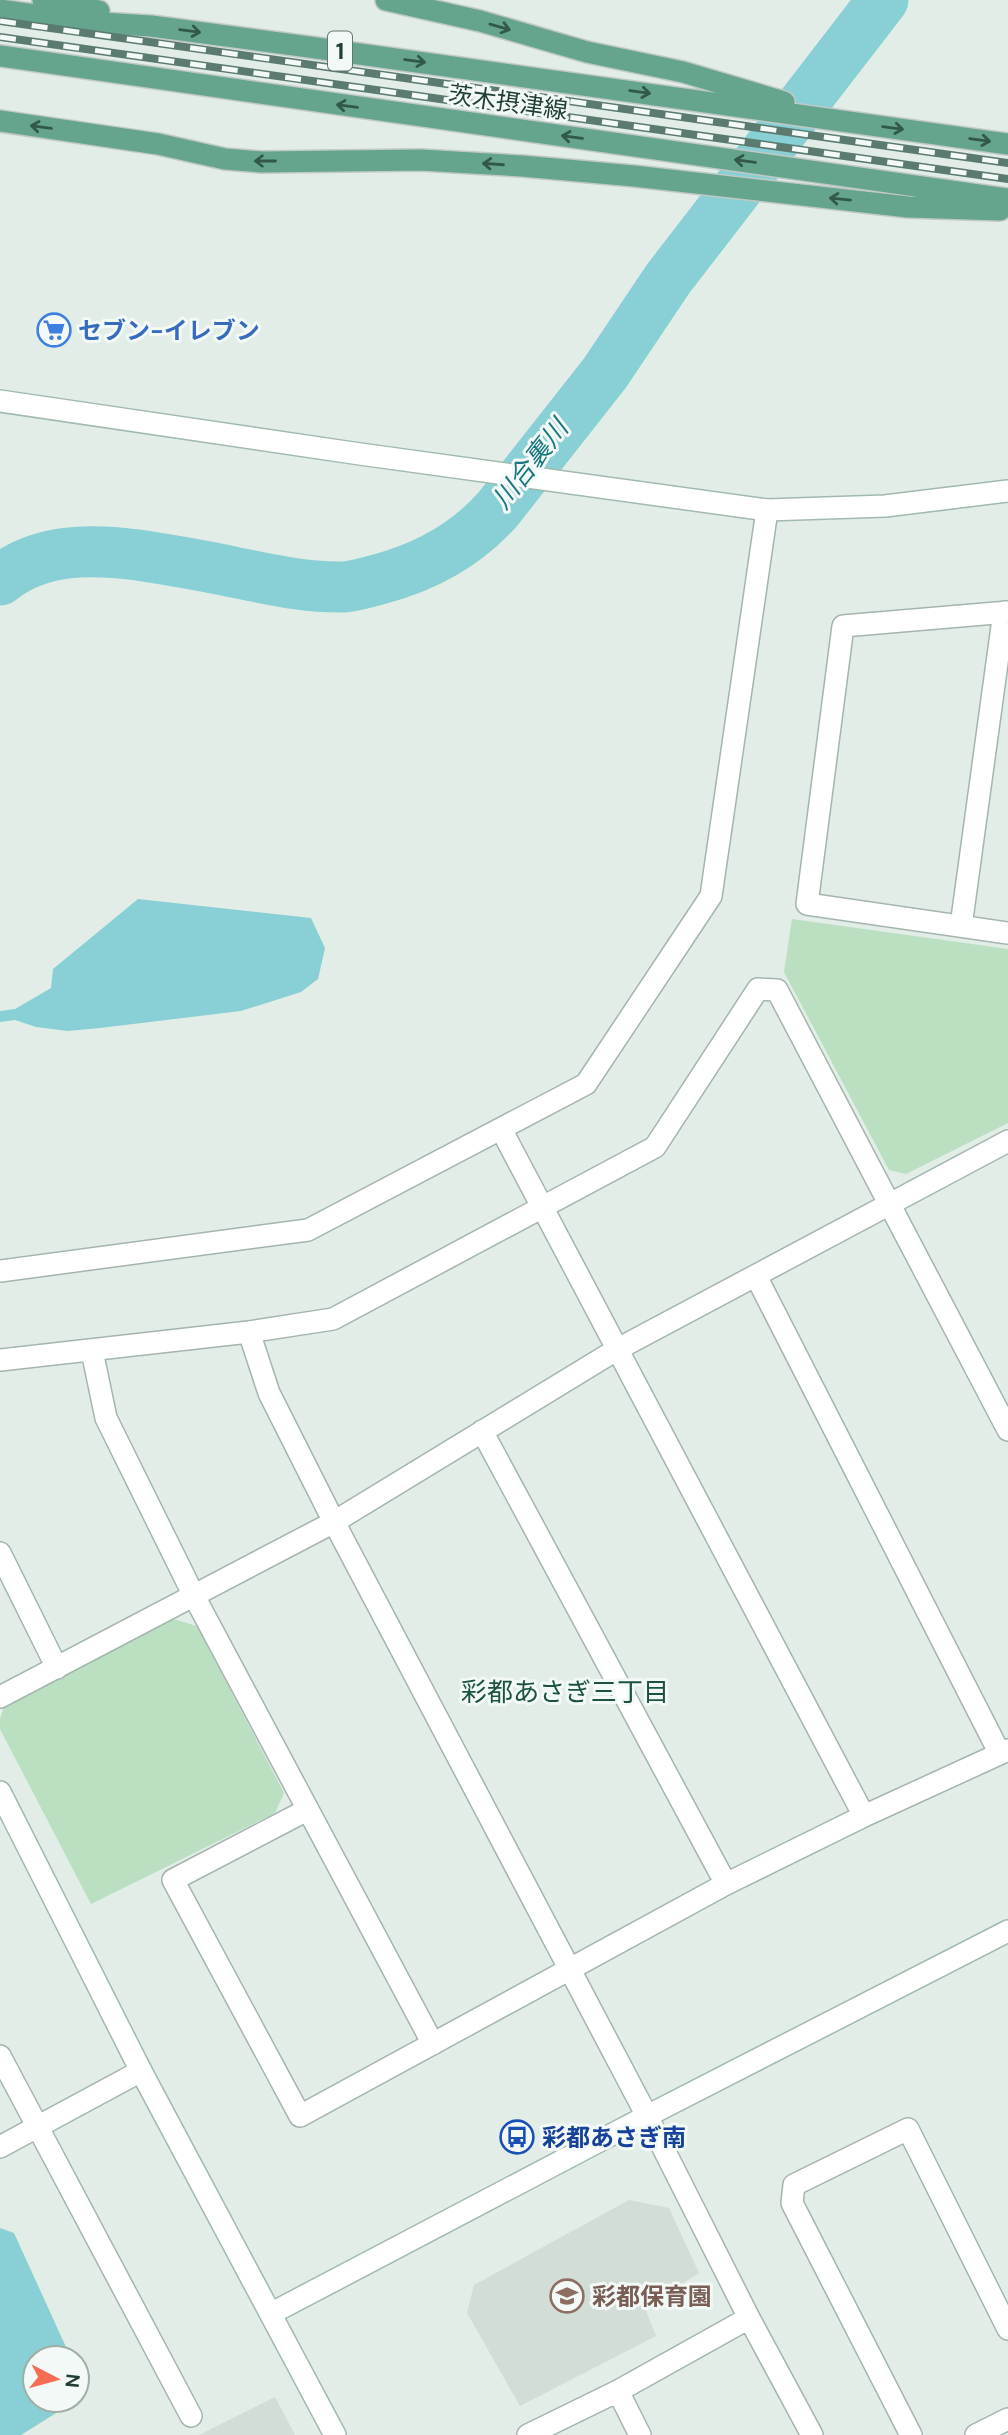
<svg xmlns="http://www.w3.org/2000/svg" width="1008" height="2435" viewBox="0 0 1008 2435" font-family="'DM Sans','Noto Sans JP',sans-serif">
	<rect width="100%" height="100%" fill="#e2ede7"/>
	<path fill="#d1ddd6" d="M629 2200 669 2208 699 2273 645 2308 656 2336 520 2406 467 2313 474 2285Z
		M275 2397 295 2435H199Z"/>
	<path fill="#badfc1" d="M792 919 1008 949V1123L906 1174 889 1170 784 972Z
		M173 1619 197 1626 284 1793 275 1813 91 1904 0 1729V1719L4 1707Z"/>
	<path fill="#88d0d5" d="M138 899 311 918 325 948 318 979 301 992 241 1011 100 1028 68 1031 36 1027 15 1020 0 1022V1011L15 1009 51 988 53 969Z
		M0 2228 14 2233 71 2358H35V2400H77L21 2435H0Z"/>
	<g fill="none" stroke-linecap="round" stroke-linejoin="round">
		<path stroke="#88d0d5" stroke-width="51" d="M0 580C40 548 90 549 138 555 170 560 201 565 233 572 270 579 305 588 344 587 356 586 369 582 380 579 425 567 467 544 498 509L605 373 668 279 883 0"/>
		<defs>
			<path id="street" d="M1008 612 843 626 807 904 1008 933
				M961 926 1004 612
				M501 1129 864 1816
				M0 1271 308 1230 586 1084 711 896 767 510
				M756 1276 999 1752
				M249 1332 269 1393 334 1522 647 2116 749 2318
				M92 1351 106 1418 194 1596 433 2044
				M0 1360 249 1332 333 1319 655 1147 758 989 777 990 1008 1430
				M482 1431 726 1884
				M0 1553 57 1668
				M0 1697 334 1522 616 1350 1008 1141
				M307 1810 173 1880 300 2116 726 1884 864 1816 1008 1750
				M0 2056 191 2416
				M0 2147 141 2071
				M618 2391 640 2435
				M528 2435 618 2391 749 2318 812 2435
				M911 2435 792 2203 794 2185 908 2129 1008 2329
				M976 2435 1008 2419"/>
			<path id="secondary" d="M0 401 360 454 767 510 885 506 1008 491
				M0 1792 141 2071 335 2435
				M272 2313 647 2116 1008 1931"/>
			<path id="primary" d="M43 0 99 11
				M386 0 480 21 587 52 683 72 784 102
				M0 10 85 22 151 26 309 47 1008 144
				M0 56 1008 199
				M0 121 158 144 225 159 262 162 421 160 522 166 634 176 908 207 1000 210"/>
		</defs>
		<use href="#street" stroke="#a4b5ae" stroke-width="24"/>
		<use href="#secondary" stroke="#a0baae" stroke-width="24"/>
		<use href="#primary" stroke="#c1c9c6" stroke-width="24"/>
		<use href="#street" stroke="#fff" stroke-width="21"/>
		<use href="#secondary" stroke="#fff" stroke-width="21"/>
		<use href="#primary" stroke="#65a58e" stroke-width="21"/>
		<defs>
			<path id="rail" d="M0 21 1008 163
				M0 37 1008 179"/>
		</defs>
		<use href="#rail" stroke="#5c7b70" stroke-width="8"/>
		<use href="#rail" stroke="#f3f9f6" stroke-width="5" stroke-dasharray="16" stroke-linecap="butt"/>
	</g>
	<defs><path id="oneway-shaft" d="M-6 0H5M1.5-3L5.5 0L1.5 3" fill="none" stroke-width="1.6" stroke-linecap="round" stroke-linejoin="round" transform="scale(1.75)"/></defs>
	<g stroke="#32584a">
		<use href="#oneway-shaft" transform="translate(500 27) rotate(16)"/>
		<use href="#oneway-shaft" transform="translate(190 31) rotate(7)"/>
		<use href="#oneway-shaft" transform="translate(415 61) rotate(8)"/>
		<use href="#oneway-shaft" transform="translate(640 92) rotate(8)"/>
		<use href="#oneway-shaft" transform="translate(347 106) rotate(-172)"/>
		<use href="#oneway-shaft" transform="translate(41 127) rotate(-172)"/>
		<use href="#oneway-shaft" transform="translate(893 128) rotate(8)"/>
		<use href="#oneway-shaft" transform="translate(572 137) rotate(-172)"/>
		<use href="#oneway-shaft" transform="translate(980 140) rotate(8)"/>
		<use href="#oneway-shaft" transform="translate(265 161) rotate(-180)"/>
		<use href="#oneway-shaft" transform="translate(745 161) rotate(-172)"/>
		<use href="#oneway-shaft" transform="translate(493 164) rotate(-176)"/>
		<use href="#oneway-shaft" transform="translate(840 199) rotate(-174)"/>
	</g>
	<defs>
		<symbol id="supermarket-ring" viewBox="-11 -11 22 22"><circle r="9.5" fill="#f3f9f6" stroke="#3f7fe0" stroke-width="1.5"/><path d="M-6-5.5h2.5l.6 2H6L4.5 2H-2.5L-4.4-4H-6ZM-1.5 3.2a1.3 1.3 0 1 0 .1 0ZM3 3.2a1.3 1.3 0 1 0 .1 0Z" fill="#3f7fe0"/></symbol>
		<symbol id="bus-ring" viewBox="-11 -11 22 22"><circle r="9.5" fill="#f3f9f6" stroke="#1a4fb4" stroke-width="1.5"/><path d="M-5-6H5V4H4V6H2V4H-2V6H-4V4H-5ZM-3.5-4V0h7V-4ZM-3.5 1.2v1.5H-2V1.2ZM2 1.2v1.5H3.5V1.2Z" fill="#1a4fb4"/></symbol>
		<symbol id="school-ring" viewBox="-11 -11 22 22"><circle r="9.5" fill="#f3f9f6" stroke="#8d6e63" stroke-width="1.5"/><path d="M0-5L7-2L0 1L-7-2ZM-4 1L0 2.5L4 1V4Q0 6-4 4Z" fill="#8d6e63"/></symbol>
	</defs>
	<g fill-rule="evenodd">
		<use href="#supermarket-ring" x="35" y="311" width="38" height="38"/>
		<use href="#bus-ring" x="498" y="2118" width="38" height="38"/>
		<use href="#school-ring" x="548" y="2277" width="38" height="38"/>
	</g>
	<g text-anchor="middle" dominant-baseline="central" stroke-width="6" stroke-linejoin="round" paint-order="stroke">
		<rect fill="#f3f9f6" stroke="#60776e" stroke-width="2" x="328" y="31.5" width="24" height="39" rx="5"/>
		<g font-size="23" font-weight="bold" fill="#213f34">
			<text x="340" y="51">1</text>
		</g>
		<g font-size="24" fill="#213f34" stroke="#f3f9f6">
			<text transform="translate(508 102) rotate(8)">茨木摂津線</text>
		</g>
		<g font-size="24" font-weight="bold" fill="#366cbe" stroke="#f3f9f6" text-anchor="start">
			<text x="78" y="330">セブン-イレブン</text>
		</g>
		<g font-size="24" font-weight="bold" fill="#164399" stroke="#f3f9f6" text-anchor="start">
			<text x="542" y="2137">彩都あさぎ南</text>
		</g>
		<g font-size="24" font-weight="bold" fill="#785e54" stroke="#f3f9f6" text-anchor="start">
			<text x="592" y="2296">彩都保育園</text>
		</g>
		<g font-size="26" font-style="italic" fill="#18777f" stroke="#f3f9f6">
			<text transform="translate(530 464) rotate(-52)">川合裏川</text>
		</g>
		<g font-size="26" fill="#1c5340" stroke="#f3f9f6">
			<text x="565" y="1692">彩都あさぎ三丁目</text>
		</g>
	</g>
	<g transform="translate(56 2379) rotate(96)"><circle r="33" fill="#f3f9f6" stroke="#9fafa8" stroke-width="2"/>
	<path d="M0-5L12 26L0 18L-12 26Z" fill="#f86e55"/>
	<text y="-10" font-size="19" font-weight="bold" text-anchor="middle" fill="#213f34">N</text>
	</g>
</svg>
